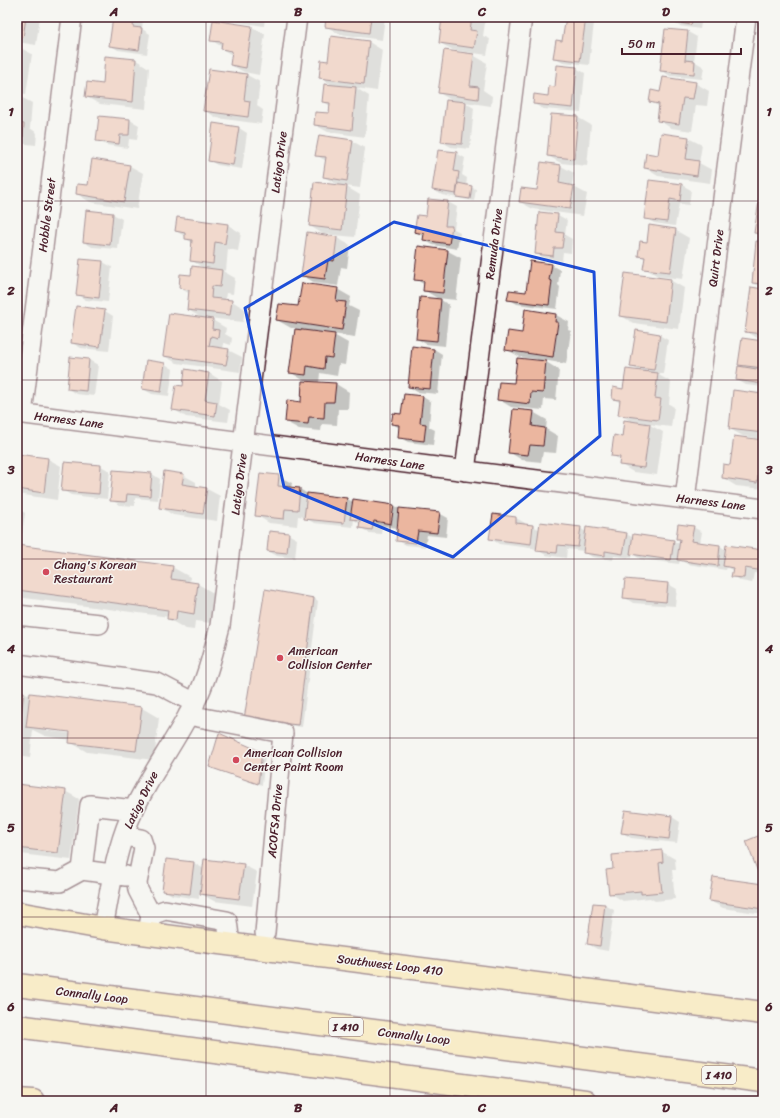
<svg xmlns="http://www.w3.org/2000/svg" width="780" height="1118" viewBox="0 0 780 1118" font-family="Sriracha,sans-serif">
	<rect width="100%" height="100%" fill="#f6f6f2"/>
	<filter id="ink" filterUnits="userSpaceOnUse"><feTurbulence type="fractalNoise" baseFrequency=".025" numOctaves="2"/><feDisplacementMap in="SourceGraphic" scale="8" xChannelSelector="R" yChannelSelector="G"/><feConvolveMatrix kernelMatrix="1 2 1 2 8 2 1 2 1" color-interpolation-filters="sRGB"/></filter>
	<g filter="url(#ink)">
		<path fill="#0003" fill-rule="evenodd" d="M17 17H40L36 45 17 42Z
			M114 17H139L143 19 142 29 150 34 147 54 118 50 110 45Z
			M229 17H265L264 26 238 22Z
			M327 17H385L382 40 339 34 326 26Z
			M443 17H486L483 36 490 39 487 55 453 50 440 43Z
			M567 17 586 18 594 23 589 65 563 62 554 57 563 42Z
			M671 17H702L700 29 679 26 670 21Z
			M252 27 265 34 259 75 244 72 231 65 232 55 222 49V47L211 40Z
			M688 32 697 37 694 61 704 67 702 79 670 76 661 70Z
			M332 38 369 42 382 50 377 91 356 88 369 96 365 137 328 132 315 125 330 114V106L323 101 334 86 320 78 328 62Z
			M17 46 32 54 26 94 17 93Z
			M473 55 487 63 483 90 492 96 491 106 464 102 474 108 470 149 451 147 442 142 455 102 439 93ZM472 59H474L470 91H468Z
			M136 60 149 68 146 109 100 104 86 97Z
			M576 68 585 73 581 112 543 109 534 104 549 97 556 88Z
			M247 75 260 82 257 106 263 110 261 124 217 118 204 110Z
			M695 83 709 91 707 106 696 105 692 131 671 128 658 120 660 107 650 102 661 93Z
			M17 95 32 103 30 128 37 133 36 145 17 143Z
			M100 117 130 120 139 125 137 140 129 139 128 148 106 145 97 140Z
			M577 117 591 125 587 166 561 163 548 156Z
			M239 128 247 133 242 169 217 165 209 160Z
			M688 138 702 145 699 163 712 170 710 183 658 176 645 168 659 156Z
			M352 141 365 148 360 188 345 186 360 195 355 237 323 234 310 226 340 186 324 177 326 161 316 155Z
			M456 153 465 158 462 175 467 178 466 186 476 189 474 201 442 195 433 190Z
			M17 157 19 158 17 179Z
			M130 166 143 173 137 209 90 202 77 194Z
			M561 166 574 173 572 186 587 194 583 216 533 209 520 202 538 192Z
			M650 181 682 185 691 190 689 205 679 204 675 226 654 223 645 218Z
			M429 200 448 202 457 207 454 229 460 232 457 249 433 245 424 240 425 237 415 232 426 218Z
			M540 213 558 215 567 220 565 235 572 239 571 253 563 252 562 261 545 259 536 254Z
			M113 214 122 219 118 249 92 247 84 242Z
			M228 225 241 233 238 251 228 249 226 271 221 270 235 278 233 294 226 293 225 300 232 301 245 309 243 322 209 318 226 328 225 334 232 338 231 345 224 343 223 349 228 350 242 357 240 372 177 363 164 356 204 319 188 310 190 294 180 288 191 276 205 269 191 260 193 243 186 239V237L176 231Z
			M675 230 689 238 683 279 658 276 644 268 646 259 639 255 648 243Z
			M308 234 337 238 350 245 347 268 341 267 338 286 315 283 302 275Z
			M763 243V288L753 283Z
			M419 247 448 251 461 258 456 300 437 298 424 290 425 285 415 279Z
			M81 260 103 262 112 267 108 302 86 300 77 295Z
			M551 265 560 270 558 285 560 287 557 309 517 304 509 299 527 293Z
			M670 280 684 288 679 329 633 323 620 315Z
			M337 289 351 297 349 306 359 311 355 337 332 334 348 343 345 365 339 364 337 376 320 373 319 383 336 384 349 392 348 409H338L337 425 322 424 321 431 299 429 286 422 302 403 310 381 303 380 290 372 296 328H291L277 320 299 308Z
			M763 290V339H759L746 331Z
			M441 300 449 305 445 346 426 344 417 339Z
			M526 310 556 315 569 322 568 330 571 331 566 364 543 360 559 370 556 400 544 399 543 410 511 407 498 399 515 384 537 361V359L520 357 506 349 523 334Z
			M105 311 113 316 109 351 81 348 72 343Z
			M659 335 668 340 663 374H657L671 382 669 404 674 407 671 427 648 424 663 432 657 475 633 472 620 464V460L612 455 634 423 619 414 621 403 613 399 643 373 631 366Z
			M763 342V387L746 385 737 380 746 368 739 365Z
			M434 349 442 354 438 394 417 392 409 387Z
			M71 358 89 360 98 365 94 396 76 394 68 389Z
			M165 364 173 369 169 396 152 394 143 389Z
			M209 373 222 381 219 404 230 410 228 422 186 417 173 409 184 387Z
			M763 395V439L743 436 730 429Z
			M423 397 431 402 429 427 435 430 433 445 408 442 399 437 400 428 392 424Z
			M533 412 547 420 546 429 558 436 556 453 543 452 541 462 522 460 509 452Z
			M735 437 763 441V489L736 486 723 478 730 466Z
			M17 455 48 459 61 466 57 500 17 494Z
			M65 463 101 466 110 471 107 499 71 495 62 490Z
			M152 474 160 479 158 500 135 498V506L120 505 111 500Z
			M183 475 196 482V487L207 489 220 496 217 521 173 515 160 507Z
			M278 476 292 483 291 488 300 489 309 495 347 499 354 502 394 505 400 509 439 513 448 518 446 537 427 535 425 547 406 545 397 540 398 528 382 526 381 534 369 533 360 527V524L354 520 353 527 314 523 305 518V517L298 516 297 526 269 523 256 515Z
			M17 508 25 513 22 534 17 533Z
			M493 515 516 518 525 523V525L533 526 540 530 580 528 586 532 626 534 634 538 673 541 680 544 681 540 677 538 693 527 702 532 700 543 720 546 726 550 763 551V574L754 573 752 583 741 581 732 576 733 571 727 567 726 570 687 564 680 560 679 564 640 559 633 554 632 558 614 556 613 560 592 557 584 551 567 549 566 558 546 555 537 550 538 549 499 544 491 539Z
			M288 534 297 539 295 558 277 556 268 551Z
			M17 546 172 567 190 577 189 583 198 584 215 594 211 623 195 621 194 630 186 629 168 619 169 617 17 597Z
			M668 584 677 589 675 606 633 603 624 597Z
			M314 598 318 601 302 727 250 720Z
			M17 692H24L31 696 142 708 159 718 154 760 87 752 70 742V740L45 736 33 730 30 758 17 756ZM44 728 75 732V734L44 730Z
			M261 752 265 755 262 785 210 767Z
			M17 785 65 791 79 799 71 860 20 854 17 852Z
			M672 817 680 822 677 843 631 838 623 833Z
			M661 851 675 859 676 870H672L675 899 655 901 650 898 623 901 610 893 614 870Z
			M194 863 204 869 243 865 257 872 252 906 214 901 199 893V899L172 895 164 890Z
			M763 885V914L723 908 710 901Z
			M594 904 605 905 614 910 608 951 597 949 588 944Z"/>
		<path fill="#ebb69f" stroke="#4a1f2b" d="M17 17H26L23 38 17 37Z
			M113 17H134L133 27 142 28 139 50 109 46Z
			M326 17H371L369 33 325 27Z
			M442 17H472L470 30 477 31 474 48 439 43Z
			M566 17H586L580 61 553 58 556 40 562 41Z
			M670 17H693L691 25 669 21Z
			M213 20 252 26 246 68 230 65 232 51 221 49 222 42 210 41Z
			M665 29 688 31 685 60 695 61 694 74 660 71Z
			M331 36 369 41 364 84 319 78 321 60 328 61Z
			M444 50 474 54 470 86 479 87 478 99 438 93Z
			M105 56 136 59 133 102 85 97 87 82 103 84Z
			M557 65 577 67 573 108 533 104 534 94 548 96 549 86 555 87Z
			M209 69 247 74 244 100 250 101 248 117 203 111Z
			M663 77 696 82 693 99 683 98 679 124 657 121 659 104 649 102 651 90 660 92Z
			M324 84 356 87 352 130 314 125 315 112 329 113 330 103 322 102Z
			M446 100 466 102 462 144 441 142Z
			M551 114 578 116 574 159 547 156Z
			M99 116 130 119 129 135H120L119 144 96 141Z
			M761 119H763V134H759Z
			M17 123 24 124 23 138 17 137Z
			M213 123 239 127 233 165 208 161Z
			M661 133 689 137 686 159 699 161 697 176 644 168 646 153 658 155Z
			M319 135 353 140 347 181 323 177 326 157 315 156Z
			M438 150 457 152 454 171 459 172 456 194 432 190Z
			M92 159 130 165 124 202 76 194 77 184 88 185Z
			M541 162 561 165 559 183 574 186 570 209 519 202 521 188 537 190Z
			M649 180 682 184 680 201 670 199 667 222 644 219Z
			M314 182 347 186 342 230 309 226Z
			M458 183 472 186 470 199 456 197Z
			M760 194H763V234L754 233Z
			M428 199 448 201 445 226H452L449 244 423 240 424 234 414 232 417 215 426 216Z
			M86 210 113 213 110 245 83 242Z
			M539 212 558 214 556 232 564 233 562 248H554L553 256 535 254Z
			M177 217 228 224 225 244 215 242 213 264 190 261 192 240 185 239V233L175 231Z
			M649 225 676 229 670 272 643 269 645 257 638 256 640 241 647 242Z
			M307 232 337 237 334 261 328 260 325 279 301 276Z
			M756 241 763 242V284L752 283Z
			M418 246 448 250 443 293 423 291 424 281 414 280Z
			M80 259 103 261 99 298 76 295Z
			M530 261 552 264 549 280 552 281 549 305 507 300 509 290 526 292Z
			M192 266 222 270 220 287 212 286 211 298 232 300 230 315 187 310 189 290 179 288 180 274 191 275Z
			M625 273 671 279 666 322 619 316Z
			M302 283 338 288 336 301 346 302 342 330 276 320 279 304 298 306Z
			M751 287 763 289V334L745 332Z
			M420 297 441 299 437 341 416 339Z
			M76 306 105 310 100 347 71 343Z
			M525 309 556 314 555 322H558L553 357 505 350 508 331 522 333Z
			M169 313 213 319 212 329 219 330 218 338 211 336 209 346 229 349 226 365 163 356Z
			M295 329 335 334 332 358 325 357 324 369 307 366 306 375 289 373Z
			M636 330 660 334 654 370 630 367Z
			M742 338 763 341V368L738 365Z
			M412 346 434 349 430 389 408 387Z
			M70 357 89 359 86 391 67 389Z
			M517 358 546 361 543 393 531 392 530 404 497 400 499 382 514 383Z
			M146 360 165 363 161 392 142 389Z
			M738 366 763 370V384L736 380Z
			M185 369 209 373 205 400 217 402 215 416 172 410 176 385 183 386Z
			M626 369 658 373 655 398 661 399 658 420 618 415 620 400 612 399 613 387 623 389Z
			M302 381 336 383 334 402H325L324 418 309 417 308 424 285 422 287 400 301 402Z
			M733 390 763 394V433L729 429Z
			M404 394 423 396 420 423 426 424 424 441 398 438 399 425 391 424 393 413 401 414Z
			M513 409 534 411 532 426 545 428 543 446 530 445 528 455 508 453Z
			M624 420 650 424 644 468 619 465 620 457 611 456 614 435 622 437Z
			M734 436 763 440 757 483 722 478 723 464 730 465Z
			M17 454 48 458 44 493 17 489Z
			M64 462 101 465 99 494 61 491Z
			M113 470 152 473 150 496 127 494 126 502 110 501Z
			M164 471 184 474 182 484 207 488 203 514 159 508Z
			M260 473 279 475 278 486 300 488 298 510 285 509 284 519 255 516Z
			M307 493 347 498 344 523 304 519Z
			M353 499 394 505 391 524 374 521 372 530 359 528 360 520 350 519Z
			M399 508 440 512 437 533 418 531 416 543 396 541Z
			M493 514 516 517V523L533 525 531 544 489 539Z
			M540 522 581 527 578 547 558 545 557 553 536 551Z
			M678 524 694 526 691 541 720 545 718 566 677 560 680 539H676Z
			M586 527 627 533 623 554 605 551V556L583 553Z
			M269 531 289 533 287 553 267 551Z
			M633 534 674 540 671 560 630 554Z
			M17 545 173 566 171 579 198 583 194 614 177 611 176 620 167 619 168 610 17 590Z
			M726 545 763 550V571L745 568 744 578 731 577 733 568 723 566Z
			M625 579 668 583 666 602 623 598Z
			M265 589 314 598 298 725 244 719Z
			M17 691 24 692 17 750Z
			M30 693 142 707 136 751 69 743 70 732 26 727Z
			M219 733 262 752 258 784 209 767Z
			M17 784 66 790 58 853 17 848Z
			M625 810 672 816 669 839 621 833Z
			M763 834V879L761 880 746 841Z
			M662 850 663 862 659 863 662 892 641 894V891L609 894 606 870 613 869 612 855Z
			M166 859 194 862 190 894 162 891Z
			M204 859 244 864 239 899 200 894Z
			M713 877 763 884V909L709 901Z
			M593 903 605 904 600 946 587 944Z"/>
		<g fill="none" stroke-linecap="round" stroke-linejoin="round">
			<defs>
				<path id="minor" d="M17 413 763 509
					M22 414 72 17
					M465 471 522 17
					M685 499 746 17
					M17 615 99 624
					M17 664 157 683 195 703
					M188 715 283 733 265 933
					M124 836 141 839 144 848 137 883 138 890 151 915
					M82 870 126 876
					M17 878 60 882 82 870 90 805 134 810
					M103 928C110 891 115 853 130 818 147 778 175 743 194 704 207 679 213 653 220 626L297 17
					M148 934 151 915 165 910 227 921 230 944"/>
				<path id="major" d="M17 913 103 928 763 1013
					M17 1100 33 1101"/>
				<path id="highway" d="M17 985 763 1081
					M17 1026 585 1101"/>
			</defs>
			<use href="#minor" stroke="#4a1f2b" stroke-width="22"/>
			<use href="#major" stroke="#4a1f2b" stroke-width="25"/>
			<use href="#highway" stroke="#4a1f2b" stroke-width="25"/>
			<use href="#minor" stroke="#f6f6f2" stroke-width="19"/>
			<use href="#major" stroke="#fadf96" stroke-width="22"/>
			<use href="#highway" stroke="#fadf96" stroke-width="22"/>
		</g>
	</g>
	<path d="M0 0H780V1118H0ZM394 222 594 272 600 436 453 557 284 487 245 308Z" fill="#f6f6f2" fill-opacity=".55" fill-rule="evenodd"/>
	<path fill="none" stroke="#1d4ed8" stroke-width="3" stroke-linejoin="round" d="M394 222 594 272 600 436 453 557 284 487 245 308Z"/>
	<path fill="none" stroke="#4a1f2b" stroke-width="1" stroke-opacity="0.55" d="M206 17V1101M390 17V1101M574 17V1101M17 201H763M17 380H763M17 559H763M17 738H763M17 917H763"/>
	<g fill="#d1495b" stroke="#f6f6f2" stroke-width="1.5">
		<circle cx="46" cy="572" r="4"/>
		<circle cx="280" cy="658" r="4"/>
		<circle cx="236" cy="760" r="4"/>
	</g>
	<g text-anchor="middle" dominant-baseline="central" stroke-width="3" stroke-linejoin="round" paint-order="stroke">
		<g fill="#f6f6f2" stroke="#7e6067" stroke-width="1">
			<rect x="329" y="1018" width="34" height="18" rx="3"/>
			<rect x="702" y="1066" width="34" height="18" rx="3"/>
		</g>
		<g font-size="11" font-weight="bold" fill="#4a1f2b">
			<text x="346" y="1027">I 410</text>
			<text x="719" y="1075">I 410</text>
		</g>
		<g font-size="12" fill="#4a1f2b" stroke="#f6f6f2">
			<text transform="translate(279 162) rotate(-83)">Latigo Drive</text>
			<text transform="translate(47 215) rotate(-83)">Hobble Street</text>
			<text transform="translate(494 244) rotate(-83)">Remuda Drive</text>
			<text transform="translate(716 258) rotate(-83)">Quirt Drive</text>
			<text transform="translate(69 420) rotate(7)">Harness Lane</text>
			<text transform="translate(390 461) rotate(8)">Harness Lane</text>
			<text transform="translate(239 484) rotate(-83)">Latigo Drive</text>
			<text transform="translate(711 502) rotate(7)">Harness Lane</text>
			<text transform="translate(141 800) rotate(-64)">Latigo Drive</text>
			<text transform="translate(275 821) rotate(-85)">ACOFSA Drive</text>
			<text transform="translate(390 965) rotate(7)">Southwest Loop 410</text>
			<text transform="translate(92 995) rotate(7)">Connally Loop</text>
			<text transform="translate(414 1036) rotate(7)">Connally Loop</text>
		</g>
		<g font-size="12" fill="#4a1f2b" stroke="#f6f6f2" text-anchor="start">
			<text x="54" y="565">Chang's Korean<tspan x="54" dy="14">Restaurant</tspan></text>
			<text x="288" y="651">American<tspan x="288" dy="14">Collision Center</tspan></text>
			<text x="244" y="753">American Collision<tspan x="244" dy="14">Center Paint Room</tspan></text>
		</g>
	</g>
	<rect width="780" height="1118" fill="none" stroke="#f6f6f2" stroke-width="44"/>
	<path d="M622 48v6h119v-6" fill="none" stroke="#4a1f2b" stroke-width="2"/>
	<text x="628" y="48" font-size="12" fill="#4a1f2b" stroke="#f6f6f2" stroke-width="3" paint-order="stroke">50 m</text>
	<rect x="22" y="22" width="736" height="1074" fill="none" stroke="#4a1f2b" stroke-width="1.5"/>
	<g font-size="13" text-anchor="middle" font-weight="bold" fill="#4a1f2b">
		<text x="114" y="16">A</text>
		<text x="298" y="16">B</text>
		<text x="482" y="16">C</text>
		<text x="666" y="16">D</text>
		<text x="11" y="116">1</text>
		<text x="769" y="116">1</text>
		<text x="11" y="295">2</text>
		<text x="769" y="295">2</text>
		<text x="11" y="474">3</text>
		<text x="769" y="474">3</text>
		<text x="11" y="653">4</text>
		<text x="769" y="653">4</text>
		<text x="11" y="832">5</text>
		<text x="769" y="832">5</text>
		<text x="11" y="1011">6</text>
		<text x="769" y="1011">6</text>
		<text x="114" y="1112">A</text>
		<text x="298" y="1112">B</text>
		<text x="482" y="1112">C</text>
		<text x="666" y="1112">D</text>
	</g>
</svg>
